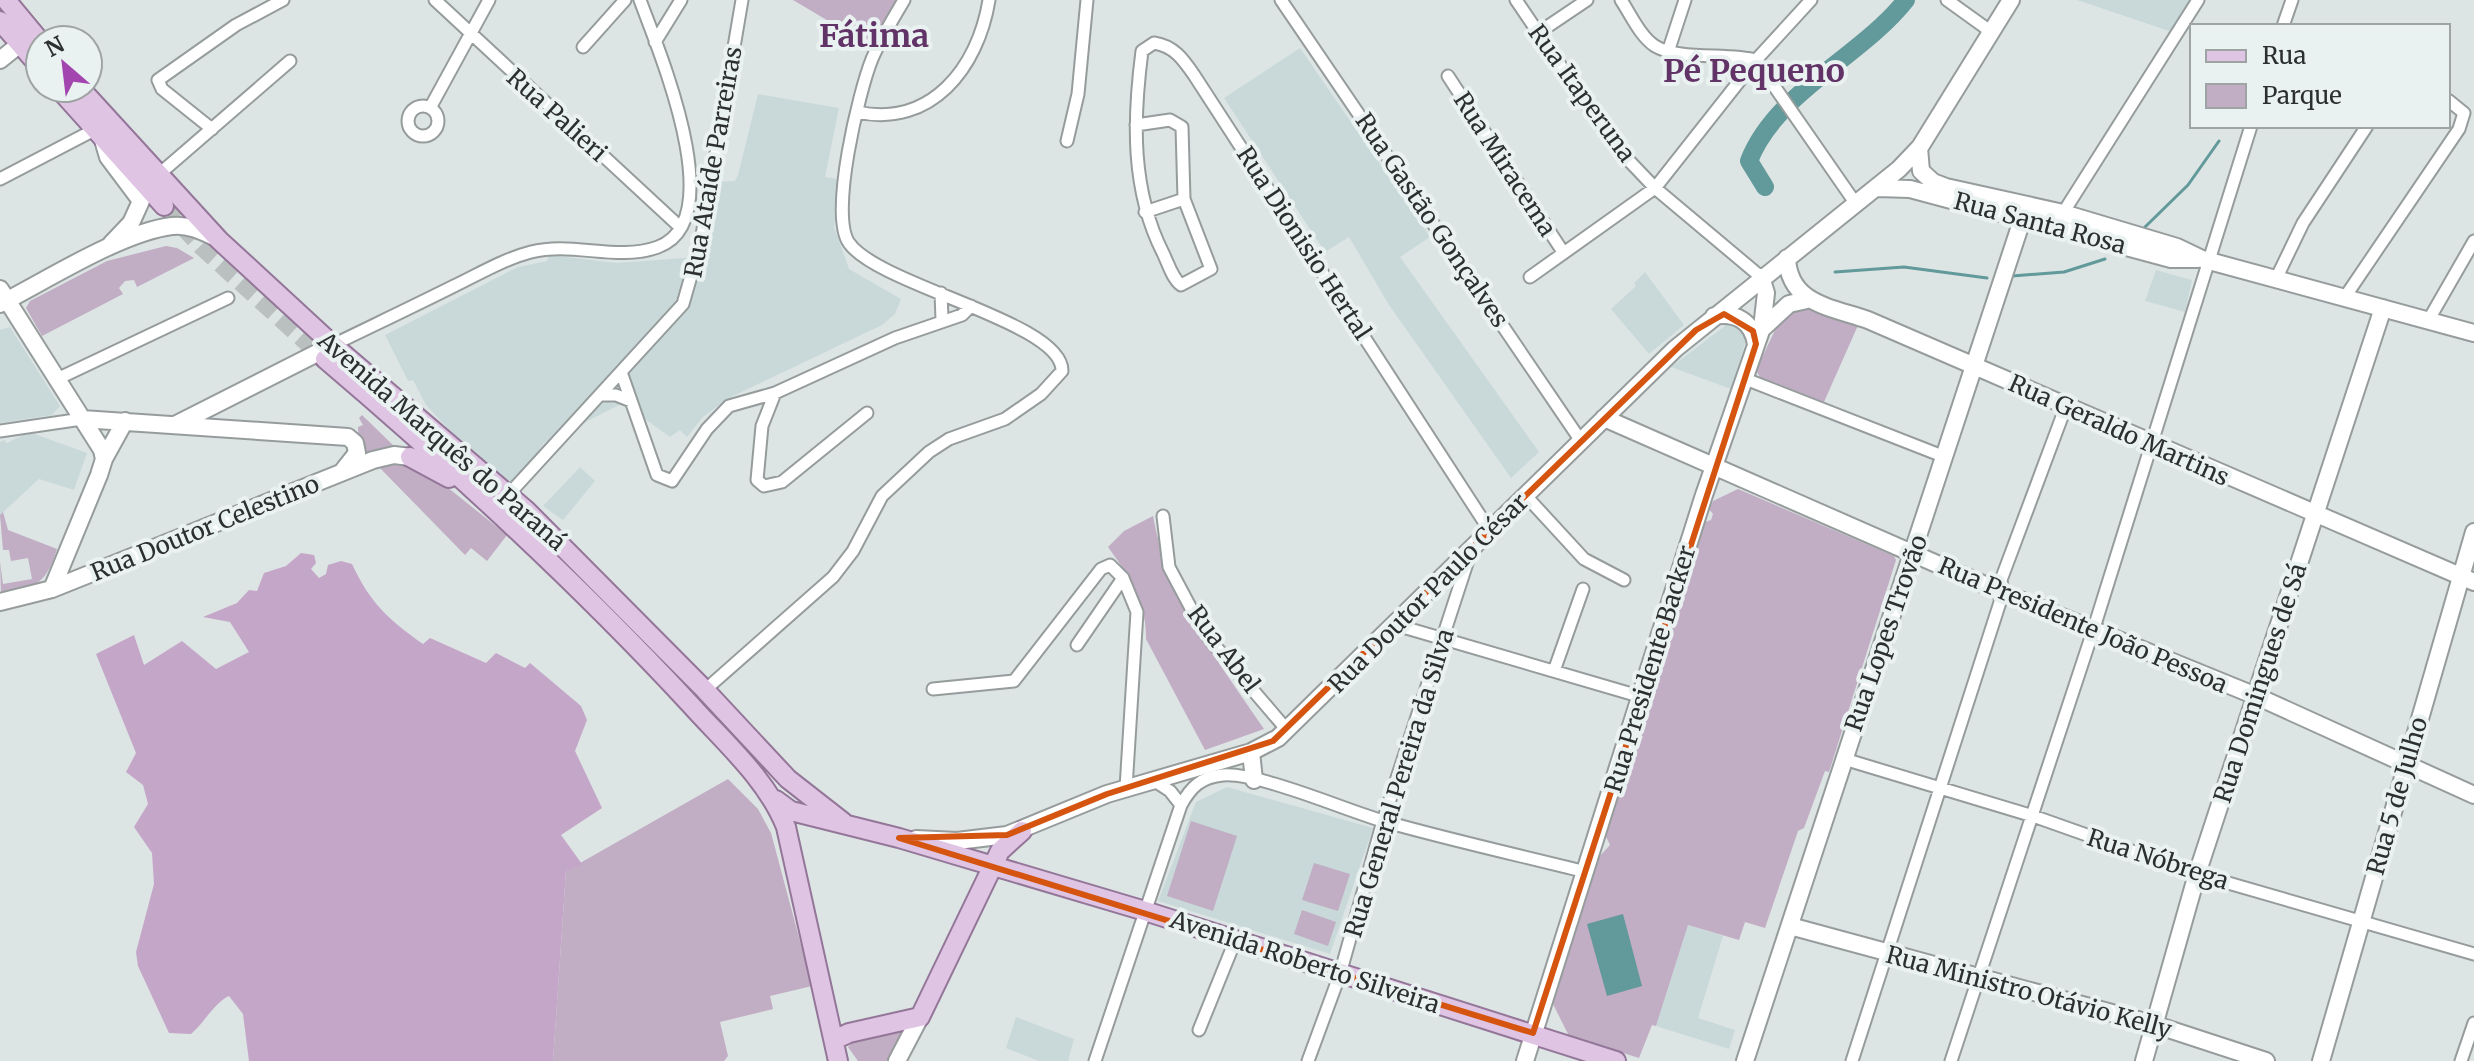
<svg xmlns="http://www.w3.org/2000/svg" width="2474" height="1061" viewBox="0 0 2474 1061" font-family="Merriweather,serif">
	<rect width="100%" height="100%" fill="#dde4e4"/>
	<path fill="#c9d9d9" d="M2077 0H2189L2172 32Z
		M1300 48 1430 237 1400 257 1539 452 1511 478 1389 305 1349 237 1325 252 1224 98Z
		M758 94 839 108 825 177 842 180 834 227 849 269 901 299 895 314 882 325 727 399 703 417 687 437 680 430 670 437 623 403 544 443 509 494 426 405 413 380 408 381 385 335 518 267 547 261 549 255 617 263 697 257 710 232 718 182 735 181 738 175Z
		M2156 270 2192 280 2185 312 2145 301Z
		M1645 272 1684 325 1649 354 1611 309 1636 286 1634 283Z
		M1730 322 1737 324 1746 340 1731 389 1671 367Z
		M10 327 60 406 52 415 0 423V330Z
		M29 432 87 453 74 490 39 479 0 515V442L4 440 7 443Z
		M580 467 595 481 563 520 543 506Z
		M1227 787 1373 828 1330 954 1158 901 1196 802Z
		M1688 925 1723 936 1698 1018 1735 1030 1729 1049 1656 1026Z
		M1016 1017 1074 1039 1068 1061H1039L1006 1048Z"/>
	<path fill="#c1adc4" d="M793 0H904L874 48Z
		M166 246 177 248 194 258 137 287 134 280 125 281 119 288 123 294 42 336 26 308 30 301 107 261Z
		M1812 307 1859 323 1824 402 1760 377 1756 370 1778 324 1794 308Z
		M362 415 396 448 360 460 358 427 363 425 359 418Z
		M397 463 432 475 507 535 487 561 471 548 465 555 379 467Z
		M1738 489 1894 556 1896 560 1829 772 1825 771 1804 828 1798 831 1765 928 1745 922 1739 940 1688 925 1656 1026 1652 1025 1639 1058 1569 1036 1549 996 1598 858 1610 845 1604 832 1633 749 1643 737 1638 730 1705 522 1711 520 1713 514 1709 509 1713 501Z
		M3 512 8 530 57 549C45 587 36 585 1 595L0 562 3 584 32 579 28 558 11 561 9 550H3L0 515Z
		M1153 516C1167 597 1219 662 1264 729L1205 750 1146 639C1147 603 1129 576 1108 547L1124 531Z
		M728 779 758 809 771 833 812 986 770 996 773 1009 720 1022 728 1056 724 1061H553L566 871Z
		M1191 821 1237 836 1213 911 1167 896Z
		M1314 863 1350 874 1338 911 1302 900Z
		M1302 910 1336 922 1328 946 1294 934Z
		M904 1030 892 1061H858L848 1047 855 1040Z"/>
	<path fill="#c4a6c8" d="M301 553 314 555 316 563 311 569 319 578 326 574 328 565 341 561 352 564C370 603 388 619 423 644L430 638 486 663 496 653 525 668 530 663 581 706 587 720 575 751 602 808 561 835 582 864 566 871 553 1061H249L243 1014 229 996C215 1002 204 1023 191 1034L169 1033 138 966 136 952 154 884 152 853 134 827 148 804 143 785 126 772 136 753 96 654 134 635 144 665 182 641 216 669 249 652 230 622 203 617 237 603 249 590 257 591 264 573 286 566Z"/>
	<path fill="#62999a" d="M1623 914 1642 986 1607 996 1587 924Z"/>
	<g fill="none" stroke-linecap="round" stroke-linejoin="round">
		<path stroke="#62999a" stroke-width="3" d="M2145 227 2188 185 2219 141
			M1835 272 1904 267 1987 278
			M2012 276 2064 272 2105 259"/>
		<path stroke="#62999a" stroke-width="18" d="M1765 187 1749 161C1775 93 1862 56 1906 0"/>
		<path stroke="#bac0c0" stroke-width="18" stroke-dasharray="18 9" stroke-linecap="butt" d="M164 206 201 246 325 359"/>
		<defs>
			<path id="street" d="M435 0 680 227
				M1281 0 1581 441
				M1516 0 1615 146 1655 188 1761 277
				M1621 0C1631 15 1640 36 1655 46 1677 60 1728 53 1756 60
				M1947 0 1990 31
				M2283 26 2292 0
				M1538 33 1587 0
				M655 42 681 0
				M583 47 625 0
				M1668 52 1685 0
				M1756 60 1856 204
				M1448 76 1563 252
				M408 121a15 15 0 1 1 30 0a15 15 0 1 1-30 0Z
				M430 108 489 0
				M857 112C931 128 978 68 989 0
				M1136 125 1170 120 1182 127 1184 199 1211 269 1181 285C1172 278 1168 263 1163 253 1131 190 1133 120 1142 51L1154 43C1174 46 1183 59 1194 75L1490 531
				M212 129 162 89 158 80 236 25 283 0
				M1067 141 1078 94 1087 0
				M157 176 290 61
				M0 179 94 130
				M1145 212 1184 199
				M2063 213 2198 0
				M1530 277 1655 188 1756 60 1811 0
				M2276 279 2303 223 2367 126
				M941 293 942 320
				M2345 297 2459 129 2464 113 2448 100
				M2428 321 2474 241
				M333 345C374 325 414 306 454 286 479 274 504 259 531 252 573 241 617 262 658 247 732 220 657 47 640 0
				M621 372 657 475 672 481 707 429 729 406 775 393 895 338 962 315 971 306
				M1743 378 1945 457
				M55 380 228 298
				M775 393 762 426 757 480 764 486 782 482 867 413
				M601 395H616L631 401
				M0 431 82 419
				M509 494 683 304 701 241 742 0
				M1526 496 1584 559 1624 580
				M1163 516 1169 567 1194 614 1211 641 1287 730
				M1396 625 1642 697
				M1077 645 1123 578
				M1554 671 1583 589
				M933 689 1014 681 1101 569 1110 565 1123 578 1137 612 1126 788
				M705 690 833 577 853 551 882 496 929 452 949 439 1005 419 1041 394 1062 371C1063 322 879 286 849 243 829 215 859 91 872 59 881 38 893 19 904 0
				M1844 759 2033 816 2197 874 2474 954
				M1153 780 1170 791 1181 805
				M1199 1030 1235 941
				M1095 1061 1181 805C1191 787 1201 777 1223 775 1258 772 1345 810 1383 821 1450 840 1518 855 1586 872
				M1308 1061 1340 974 1383 821 1471 551
				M1852 1061 2003 593 2001 580 2066 406
				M1951 1061 2093 631 2251 126
				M2461 1061 2474 1023"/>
			<path id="secondary" d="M0 60 20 44
				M103 140 108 157 141 201 131 223 111 244
				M1919 148 1921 171 1933 182 1946 187 2063 213 2177 247 2202 259 2474 333
				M1877 188 1910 189 2171 259H2198
				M1787 258C1789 304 1831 307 1868 320L2474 582
				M0 289 102 450 104 459 99 475 52 589
				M0 304C47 280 122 232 172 226 187 224 201 230 214 237
				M1714 316C1736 312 1752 321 1756 344
				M1763 328 1789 304 1807 300
				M1604 418 2003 593 2256 696 2474 795
				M82 419 348 437 355 443 357 453 342 472
				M175 425 333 345
				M104 459 125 421
				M0 602 52 589 373 460 394 455 410 457
				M1251 752 1254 780
				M916 839 957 841 1007 835 1107 794 1251 752 1278 738 1675 349 1899 169 1920 147 2011 0
				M1790 926 2156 1025 2266 1061
				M897 1061 920 1017
				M1525 1061 1704 495 1762 328 1766 293 1761 277
				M1745 1061 2027 205
				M2144 1061 2197 874 2383 308
				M2321 1061 2474 532"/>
			<path id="primary" d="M6 0 40 41
				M0 21 40 67
				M58 88 164 206
				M80 88 219 240 333 345 526 510 705 690 788 779 843 822
				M325 359C453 468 576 581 690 704 724 742 767 779 786 827L838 1061
				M410 457 449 478
				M776 800 791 811 899 838 1145 911 1616 1061
				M834 1040 849 1033 920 1017 1000 851 1022 831"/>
		</defs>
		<use href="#street" stroke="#969c9c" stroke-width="15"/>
		<use href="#secondary" stroke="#969c9c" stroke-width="20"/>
		<use href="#primary" stroke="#937698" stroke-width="22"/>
		<use href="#street" stroke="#fff" stroke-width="11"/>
		<use href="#secondary" stroke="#fff" stroke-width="16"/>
		<use href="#primary" stroke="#dfc4e3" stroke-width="18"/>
	</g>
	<path fill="none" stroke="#d55510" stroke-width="6" stroke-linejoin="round" d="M1724 314 1753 331 1756 344 1533 1033 899 838 1007 835 1107 794 1273 741 1696 330Z"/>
	<g text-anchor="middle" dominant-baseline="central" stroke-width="8" stroke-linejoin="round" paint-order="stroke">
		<g font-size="24" fill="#2c2f2f" stroke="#eaf1f1">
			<text transform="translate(1582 93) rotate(54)">Rua Itaperuna</text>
			<text transform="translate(557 115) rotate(42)">Rua Palieri</text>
			<text transform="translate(713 162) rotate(-80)">Rua Ataíde Parreiras</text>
			<text transform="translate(1505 164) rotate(57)">Rua Miracema</text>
			<text transform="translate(1432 220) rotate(56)">Rua Gastão Gonçalves</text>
			<text transform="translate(2040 223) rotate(15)">Rua Santa Rosa</text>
			<text transform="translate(1304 243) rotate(57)">Rua Dionisio Hertal</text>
			<text transform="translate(2119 430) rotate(24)">Rua Geraldo Martins</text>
			<text transform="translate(442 441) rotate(41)">Avenida Marquês do Paraná</text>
			<text transform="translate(205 528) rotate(-22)">Rua Doutor Celestino</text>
			<text transform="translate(1428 593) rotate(-45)">Rua Doutor Paulo César</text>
			<text transform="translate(2083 625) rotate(23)">Rua Presidente João Pessoa</text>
			<text transform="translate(1886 633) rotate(-71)">Rua Lopes Trovão</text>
			<text transform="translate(1224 649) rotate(53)">Rua Abel</text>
			<text transform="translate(1650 669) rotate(-73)">Rua Presidente Backer</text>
			<text transform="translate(2260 683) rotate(-72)">Rua Domingues de Sá</text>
			<text transform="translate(1399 783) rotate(-73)">Rua General Pereira da Silva</text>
			<text transform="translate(2397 796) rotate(-74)">Rua 5 de Julho</text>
			<text transform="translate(2158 859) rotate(18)">Rua Nóbrega</text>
			<text transform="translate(1305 962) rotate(18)">Avenida Roberto Silveira</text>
			<text transform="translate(2029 992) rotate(15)">Rua Ministro Otávio Kelly</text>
		</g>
		<g font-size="32" font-weight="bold" fill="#613367" stroke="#eaf1f1">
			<text x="874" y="36">Fátima</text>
			<text x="1754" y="71">Pé Pequeno</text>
		</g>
	</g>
	<rect x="2190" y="24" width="260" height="104" fill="#eaf1f1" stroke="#9ea3a3" stroke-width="2"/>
	<rect x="2206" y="50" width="40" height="12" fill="#dfc4e3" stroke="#9ea3a3" stroke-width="2"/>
	<text x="2262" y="64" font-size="24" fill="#2c2f2f">Rua</text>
	<rect x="2206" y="84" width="40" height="24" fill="#c1adc4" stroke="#9ea3a3" stroke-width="2"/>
	<text x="2262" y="104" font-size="24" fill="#2c2f2f">Parque</text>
	<g transform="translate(64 64) rotate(332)"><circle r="38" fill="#eaf1f1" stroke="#9ea3a3" stroke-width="2"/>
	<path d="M0-6L14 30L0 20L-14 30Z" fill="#a245af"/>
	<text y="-12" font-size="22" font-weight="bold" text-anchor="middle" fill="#2c2f2f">N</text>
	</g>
</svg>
